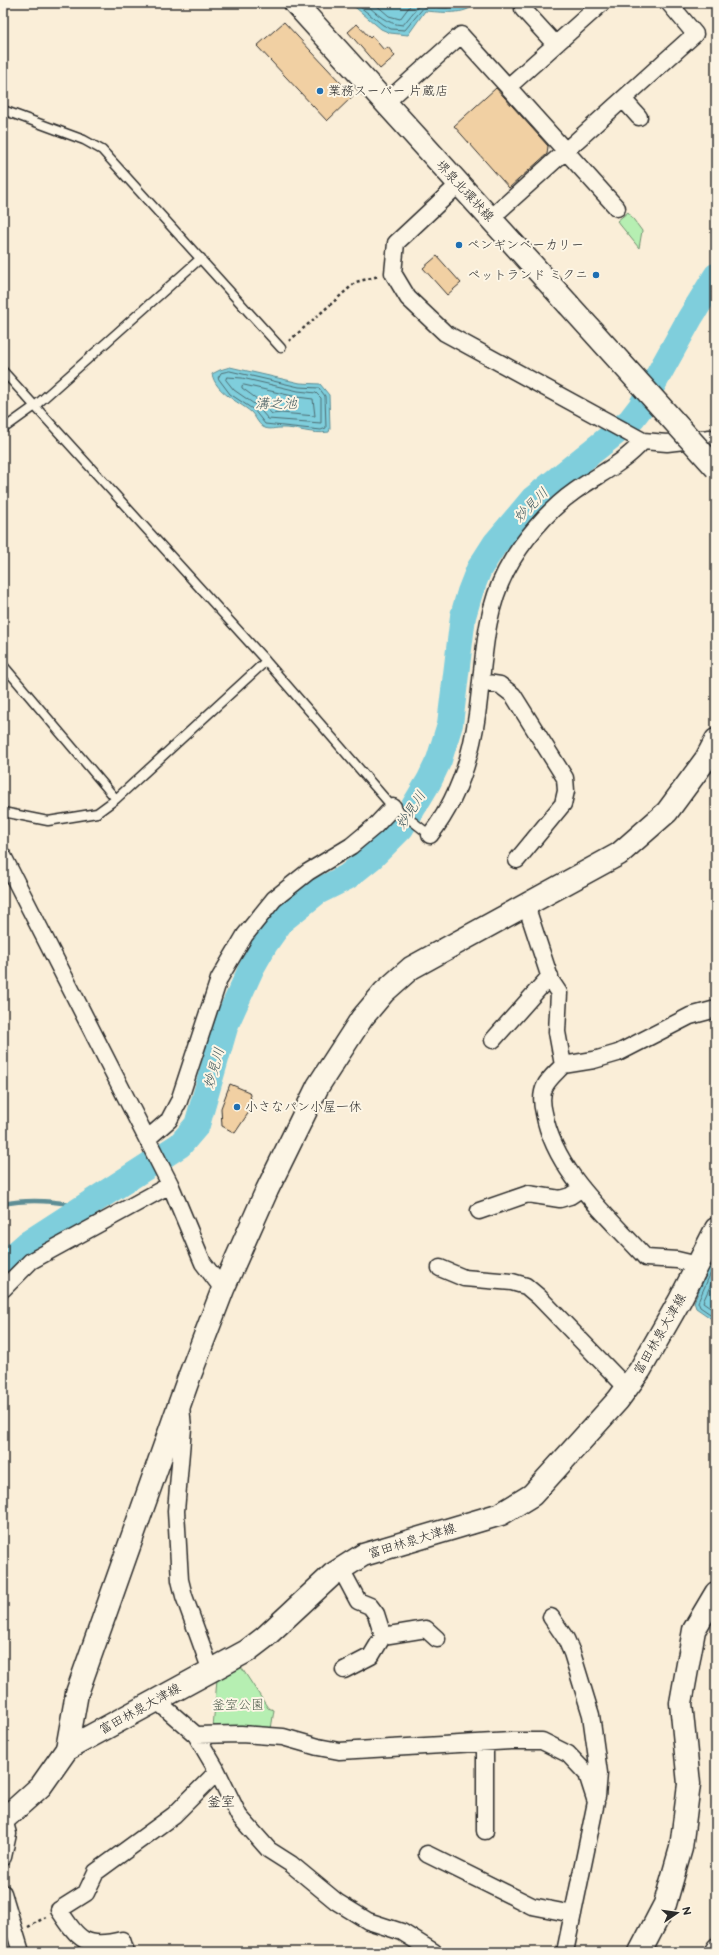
<svg xmlns="http://www.w3.org/2000/svg" width="719" height="1955" viewBox="0 0 719 1955" font-family="'Balsamiq Sans','Klee One',sans-serif">
	<rect width="100%" height="100%" fill="#faeed8"/>
	<filter id="ink" filterUnits="userSpaceOnUse"><feTurbulence type="fractalNoise" baseFrequency=".025" numOctaves="2"/><feDisplacementMap in="SourceGraphic" scale="8" xChannelSelector="R" yChannelSelector="G"/><feConvolveMatrix kernelMatrix="1 2 1 2 8 2 1 2 1" color-interpolation-filters="sRGB"/></filter>
	<g filter="url(#ink)">
		<path fill="#b6efb2" stroke="#708d6e" d="M628 212 642 231 639 248 617 221Z
			M241 1667 268 1708 274 1710 271 1729 213 1728 217 1679Z"/>
		<path fill="#7fcedc" stroke="#5d8d95" d="M343 3H476C466 16 440 12 425 11L408 35 390 33 381 29 356 8Z
			M230 367 300 383 320 384 329 395 330 429 329 432C312 435 296 427 280 428 274 428 271 430 265 428 259 426 256 417 251 412 238 401 216 393 212 374L220 370Z
			M716 1252V1324L709 1317 696 1308 694 1302Z"/>
		<g fill="none" stroke-linecap="round" stroke-linejoin="round">
			<path stroke="#4d6c72" stroke-width="1" d="M355 3 383 25 391 29 405 30 424 7 447 8 471 3
				M365 3C377 14 386 24 403 25L421 3
				M374 3 389 16 400 19 412 3
				M230 371 299 387 319 388 325 396 326 428 321 430 265 424 254 410 230 394 218 378 221 373Z
				M227 377 242 378 298 391 316 393 321 398V423L268 419 257 406 234 390 226 380Z
				M244 385 297 397 313 399 315 416 281 413 272 414 261 402 242 388V386Z
				M716 1261 698 1302 700 1307 716 1318
				M716 1273 703 1302 716 1311"/>
			<path stroke="#5d8d95" stroke-width="4.5" d="M3 1204C32 1198 58 1202 87 1206"/>
			<path stroke="#7fcedc" stroke-width="26" d="M3 1265 27 1244 180 1145 197 1125 226 1024 252 967 265 944 282 920 317 892 347 877 372 857 401 828 429 781 439 760 450 724 463 616 470 592 479 569 495 544 533 499 630 421 640 408 690 318 716 276"/>
		</g>
		<path fill="#f1d0a3" stroke="#2b2b2b" d="M284 22 353 96 327 121 257 46Z
			M357 24 370 38 372 36 384 50 388 47 395 56 380 69 348 32Z
			M496 88 548 146 547 154 509 188 454 126Z
			M437 256 461 283 447 295 423 268Z
			M230 1084 249 1092 253 1106 235 1133 222 1126 221 1108Z"/>
		<g fill="none" stroke-linecap="round" stroke-linejoin="round">
			<defs>
				<path id="lane" d="M3 110 84 140 102 150 281 348
					M3 371 266 661 389 803 430 835
					M3 429 35 406 201 258
					M3 665 116 799
					M3 812 48 821 97 813 116 799 266 661"/>
				<path id="street" d="M602 3 508 87 617 208
					M523 9 555 44
					M623 99 639 117
					M385 103 461 35 508 87
					M459 184 396 243 393 273 408 298 445 333 643 441 667 443 710 438 716 445
					M491 218 695 34 669 3
					M481 682 500 685 513 695 565 778 566 791 563 804 517 860
					M430 835C457 801 471 758 477 715 484 667 483 615 506 571 521 542 549 509 575 491 599 474 623 464 643 441
					M3 856 170 1184 203 1263 223 1289
					M526 905 551 981 559 993 557 1032 563 1065C558 1071 549 1078 545 1086 541 1094 542 1105 544 1113 555 1172 607 1215 646 1258L677 1260 698 1265
					M493 1040 550 976
					M563 1065 594 1060 618 1053 690 1016 716 1009
					M147 1139 169 1120 179 1101 219 979 245 935 274 899 308 872 351 846 375 826 393 807
					M479 1211 528 1194 560 1199 570 1196 582 1188
					M440 1268 464 1278 512 1282 526 1286 539 1297 627 1388
					M3 1289 31 1261 170 1185
					M181 1406 183 1428 176 1511 180 1580 184 1596 211 1671
					M341 1569 358 1601 370 1606 376 1614 383 1636
					M551 1617 566 1639 572 1653 591 1715 599 1773 597 1797
					M344 1670 371 1656 383 1636 426 1629 437 1639
					M156 1700 196 1735 241 1734 283 1737 318 1747 339 1751 511 1741H542L568 1754 587 1774 596 1802 565 1952
					M196 1735 216 1769 239 1816 269 1850 291 1864 337 1902 368 1921 402 1932 434 1952
					M485 1831V1743
					M427 1854 532 1906 573 1914
					M3 1857 8 1834 4 1819
					M3 1893 21 1952
					M126 1952 122 1940C85 1949 79 1940 59 1910L86 1893 96 1872 174 1815 217 1772
					M712 1952 716 1946"/>
				<path id="secondary" d="M295 3 568 304
					M67 1749 77 1693 188 1380 223 1289 267 1190 318 1086 362 1018 384 992 411 968 619 854 667 812 706 759 716 740
					M640 1952 665 1904 681 1848 689 1784 681 1703 694 1630 716 1593"/>
				<path id="primary" d="M3 1820 41 1786 67 1749 247 1651 264 1638 333 1574 363 1555 501 1514 532 1495 618 1400 640 1370 680 1300 716 1229"/>
			</defs>
			<use href="#lane" stroke="#2b2b2b" stroke-width="11"/>
			<use href="#street" stroke="#2b2b2b" stroke-width="19"/>
			<use href="#secondary" stroke="#2b2b2b" stroke-width="25"/>
			<use href="#primary" stroke="#2b2b2b" stroke-width="25"/>
			<path stroke="#2b2b2b" stroke-width="2.5" stroke-dasharray="3 3" stroke-linecap="butt" d="M289 341 356 282 379 276
				M28 1927 46 1917"/>
			<use href="#lane" stroke="#fcf5e5" stroke-width="8"/>
			<use href="#street" stroke="#fcf5e5" stroke-width="16"/>
			<use href="#secondary" stroke="#fcf5e5" stroke-width="22"/>
			<use href="#primary" stroke="#fcf5e5" stroke-width="22"/>
			<defs>
				<path id="secondary-bridge" d="M568 304 716 468"/>
			</defs>
			<use href="#secondary-bridge" stroke="#2b2b2b" stroke-width="25" stroke-linecap="butt"/>
			<use href="#secondary-bridge" stroke="#fcf5e5" stroke-width="22"/>
		</g>
	</g>
	<g fill="#1f6fb2" stroke="#fcf5e5" stroke-width="1.5">
		<circle cx="320" cy="91" r="4"/>
		<circle cx="459" cy="245" r="4"/>
		<circle cx="596" cy="275" r="4"/>
		<circle cx="237" cy="1107" r="4"/>
	</g>
	<g text-anchor="middle" dominant-baseline="central" stroke-width="4" stroke-linejoin="round" paint-order="stroke">
		<g font-size="13" fill="#2b2b2b" stroke="#fcf5e5" text-anchor="start">
			<text x="328" y="91">業務スーパー 片蔵店</text>
			<text x="467" y="245">ペンギンベーカリー</text>
			<text x="588" y="275" text-anchor="end">ペットランド ミクニ</text>
			<text x="245" y="1107">小さなパン小屋一休</text>
		</g>
		<g font-size="13" fill="#2b2b2b" stroke="#fcf5e5">
			<text transform="translate(465 191) rotate(47)">堺泉北環状線</text>
			<text transform="translate(660 1334) rotate(-60)">富田林泉大津線</text>
			<text transform="translate(412 1541) rotate(-17)">富田林泉大津線</text>
			<text transform="translate(140 1709) rotate(-29)">富田林泉大津線</text>
		</g>
		<g font-size="13" fill="#4e5c4d" stroke="#fcf5e5">
			<text x="238" y="1705">釜室公園</text>
		</g>
		<g font-size="14" font-style="italic" fill="#445c60" stroke="#fcf5e5">
			<text x="276" y="403">溝之池</text>
			<text transform="translate(531 505) rotate(-45)">妙見川</text>
			<text transform="translate(411 810) rotate(-57)">妙見川</text>
			<text transform="translate(214 1068) rotate(-74)">妙見川</text>
		</g>
		<g font-size="14" fill="#2b2b2b" stroke="#fcf5e5">
			<text x="221" y="1801">釜室</text>
		</g>
	</g>
	<rect width="719" height="1955" fill="none" stroke="#fcf5e5" stroke-width="16"/>
	<rect x="8" y="8" width="703" height="1939" fill="none" stroke="#2b2b2b" stroke-width="1.5" filter="url(#ink)"/>
	<g transform="translate(677 1913) rotate(77)" stroke="#fcf5e5" stroke-width="3" paint-order="stroke">
	<path d="M0-3L7 15L0 10L-7 15Z" fill="#2b2b2b"/>
	<text y="-6" font-size="11" font-weight="bold" text-anchor="middle" fill="#2b2b2b">N</text>
	</g>
</svg>
